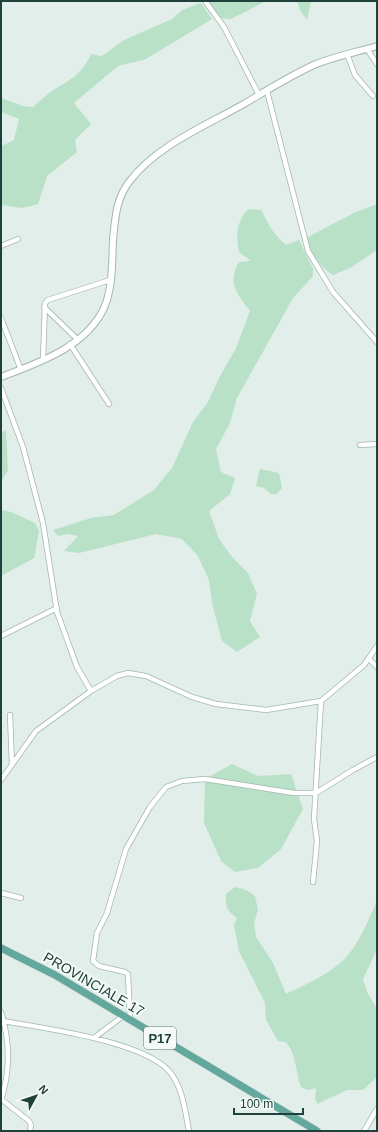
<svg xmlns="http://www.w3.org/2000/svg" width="378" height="1132" viewBox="0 0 378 1132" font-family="Helvetica,sans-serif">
	<rect width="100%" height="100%" fill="#e2eee9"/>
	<path fill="#b8e1c7" d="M207 1H266L231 19 219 18Z
		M297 1H311L307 20 300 10Z
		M201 3 212 19 146 59 118 66 74 103 91 124 75 140 77 152 47 176 38 204 22 208 1 205V146L14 140 19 119 1 112V98L23 106 33 107C40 101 47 94 55 89 73 78 82 74 91 54L102 56 124 40 172 19 182 10Z
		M377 204V250L350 268 333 275C318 265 312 255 306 238L356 212Z
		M248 209 261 210C268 224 274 235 286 245L299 240 313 269V276L293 298 237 398 230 423 216 449 221 472 235 478 230 494 209 511 219 539 232 557 248 573 257 594 250 621 260 637 237 652 222 641 212 603 209 580 198 556 182 539 156 534 79 553 64 551 78 536 68 534 58 536 53 530 91 518 114 515 154 490 172 468 193 422 208 402 219 378 236 348 250 311C237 294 227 283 239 262L251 261 239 252C236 235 236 223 248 209Z
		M6 430 8 470 1 482V433Z
		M260 469 279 473 282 488 277 494H271L264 488 256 486Z
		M1 510 11 512 35 523 39 531 34 558 1 576Z
		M232 764 258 776 291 774 303 809 281 849 258 868 235 872 221 861 204 823 205 779Z
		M235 887 246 890 255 896 258 910 254 923 256 937 273 963 286 994C307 984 334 972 348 955 361 940 369 918 377 901V949L363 979 367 992 377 1009V1077L363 1090H347L317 1104 315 1098 316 1088 308 1090 301 1087C295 1070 297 1056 286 1042L278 1041 266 1020 265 1003 239 951 234 925 237 918C227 911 225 907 226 894Z"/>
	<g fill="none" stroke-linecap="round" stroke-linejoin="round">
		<defs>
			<path id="minor" d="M205 1 224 27 259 95
				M367 49 377 64
				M347 54 355 75 373 96
				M267 91 308 251 333 292 377 342
				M1 246 18 239
				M44 307 77 339
				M1 318 21 370
				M70 344 109 404
				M43 360 45 303 48 300 110 280
				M1 388 23 447 43 523 57 612 77 667 91 691
				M360 445 377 444
				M1 636 57 608
				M369 659 377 667
				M10 715 12 765
				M1 780 36 731 91 691 117 676 128 673 146 676 192 697 216 704 266 710 321 701 364 665 377 646
				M313 882 317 841 314 819 321 701
				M1 893 21 898
				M1 1012C10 1041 10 1072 1 1100
				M130 1020 128 974 125 972 99 966 93 961 97 933 107 913 126 849 150 807 166 787 182 781 205 779 294 793H316L353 770 377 757
				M3 1021C43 1028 142 1041 169 1071 183 1087 185 1111 189 1131
				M94 1038 123 1016
				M1 1099 29 1121 31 1125 30 1131
				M364 1131 377 1109"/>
			<path id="tertiary" d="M1 377C38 363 86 347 104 308 113 288 112 261 113 240 115 219 116 199 129 182 156 146 203 127 242 105 266 91 291 75 316 64 336 56 357 52 377 46"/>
			<path id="primary" d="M1 948 55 975 317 1131"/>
		</defs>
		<use href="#minor" stroke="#a4b7b1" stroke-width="6"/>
		<use href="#tertiary" stroke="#a4b7b1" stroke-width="8"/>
		<use href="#primary" stroke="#c1cac8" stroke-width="8"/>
		<use href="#minor" stroke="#fff" stroke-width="4.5"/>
		<use href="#tertiary" stroke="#fff" stroke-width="6"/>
		<use href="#primary" stroke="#62a89c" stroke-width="7"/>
	</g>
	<g text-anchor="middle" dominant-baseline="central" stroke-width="4" stroke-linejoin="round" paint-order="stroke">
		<rect fill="#f3faf7" stroke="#5f7873" stroke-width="1" x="144" y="1027" width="32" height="22" rx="3"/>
		<g font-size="13" font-weight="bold" fill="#20413b">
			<text x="160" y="1038">P17</text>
		</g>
		<g font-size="14" fill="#20413b" stroke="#f3faf7">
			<text transform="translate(94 984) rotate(30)">PROVINCIALE 17</text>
		</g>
	</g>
	<rect width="378" height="1132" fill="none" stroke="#20413b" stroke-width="4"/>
	<g transform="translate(36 1096) rotate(50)" stroke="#f3faf7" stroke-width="3" paint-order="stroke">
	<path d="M0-3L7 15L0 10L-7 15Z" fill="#20413b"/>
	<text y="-6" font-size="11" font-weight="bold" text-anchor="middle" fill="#20413b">N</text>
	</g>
	<path d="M234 1108v6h69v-6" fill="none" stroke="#20413b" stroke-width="2"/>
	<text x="240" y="1108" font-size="12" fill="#20413b" stroke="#f3faf7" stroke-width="3" paint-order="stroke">100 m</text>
</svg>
